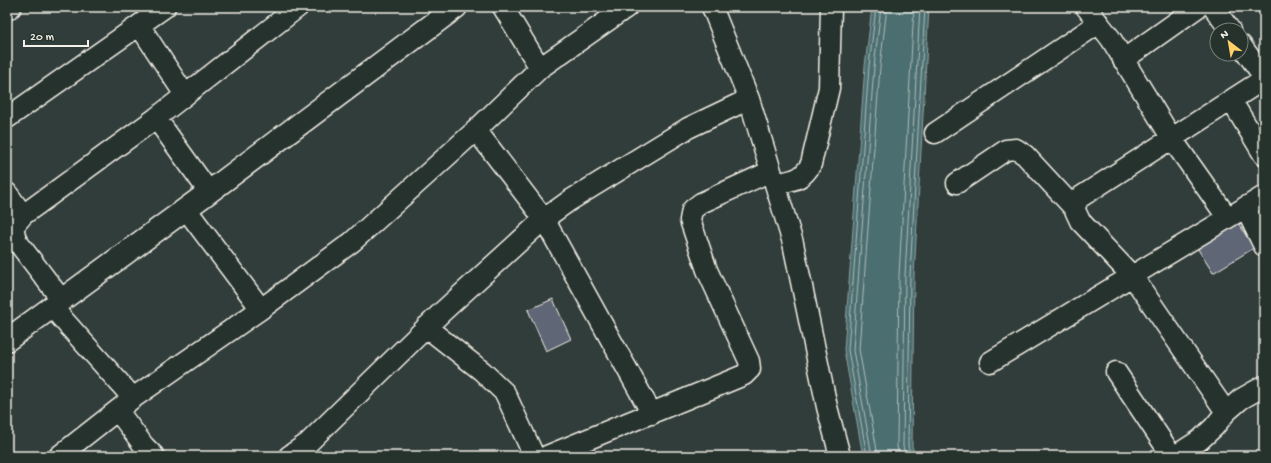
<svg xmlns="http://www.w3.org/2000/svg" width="1271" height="463" viewBox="0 0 1271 463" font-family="'Gochi Hand',sans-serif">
	<rect width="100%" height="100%" fill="#313d3b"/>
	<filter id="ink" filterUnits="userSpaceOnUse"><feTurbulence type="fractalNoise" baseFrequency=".025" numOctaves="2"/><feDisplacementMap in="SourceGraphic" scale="8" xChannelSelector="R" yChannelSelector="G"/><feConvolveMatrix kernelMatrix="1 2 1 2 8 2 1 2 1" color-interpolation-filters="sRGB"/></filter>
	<g filter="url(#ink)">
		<path fill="#4b6e71" stroke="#8fa2a1" d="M872 7H929L914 276 912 446 915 456H863L844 350 865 66Z"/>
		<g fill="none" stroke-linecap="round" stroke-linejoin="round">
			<path stroke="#b0bdb8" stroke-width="1" d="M867 456 848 350 869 66 876 7
				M872 456 853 350 874 67 881 7
				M878 456 859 349 880 67 887 7
				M899 456 897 446 899 275 914 7
				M905 456 903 446 905 275 920 7
				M911 456 908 446 910 275 925 7"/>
		</g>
		<path fill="#5e6674" stroke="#f4f1e8" d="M1235 218 1254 248 1213 273 1194 243Z
			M553 299 571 339 546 351 528 310Z"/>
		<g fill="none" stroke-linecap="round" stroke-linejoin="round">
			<defs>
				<path id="minor" d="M503 7 540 68
					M712 7 749 99 793 243 827 407 840 456
					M1086 7 1111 39 1172 139 1227 217
					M1213 7 1230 30
					M7 10 11 7
					M139 25 185 95
					M1241 45 1264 77
					M1123 60 1198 7
					M1231 100 1264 155
					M7 118 165 7
					M156 118 209 192
					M476 130 544 219 652 414
					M935 133 1099 23
					M957 183 1006 150 1016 149 1025 155 1074 208
					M775 184C792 180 802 181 811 164L829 88 831 7
					M7 193 23 215
					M1245 207 1264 246
					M186 209 261 309
					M61 299 16 240 13 227 23 215 156 118 298 7
					M52 307 133 398
					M426 327 482 371 505 393 534 456
					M990 362 1264 196
					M1116 372 1172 456
					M118 411 144 446 154 456
					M1226 412 1133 277 1080 221 1074 208 1079 198 1264 79
					M59 456 133 398 261 309 352 242 476 130 540 68 627 7
					M289 456 308 443 441 313 544 219 569 201 688 128 749 99
					M547 456 744 375 750 369 749 361 707 270 690 220 692 210 701 203 771 171
					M1175 456 1200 440 1214 427 1226 412 1241 399 1264 386"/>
				<path id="tertiary" d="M7 340 209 192 456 7"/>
			</defs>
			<use href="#minor" stroke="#f4f1e8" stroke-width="23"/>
			<use href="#tertiary" stroke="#f4f1e8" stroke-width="25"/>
			<use href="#minor" stroke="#26332d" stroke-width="20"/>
			<use href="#tertiary" stroke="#26332d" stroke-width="22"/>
		</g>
	</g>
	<rect width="1271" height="463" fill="none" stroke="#26332d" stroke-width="24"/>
	<rect x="12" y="12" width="1247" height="439" fill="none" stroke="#f4f1e8" stroke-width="1.5" filter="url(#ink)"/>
	<g transform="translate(1229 42) rotate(329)"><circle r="19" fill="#26332d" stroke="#787f78"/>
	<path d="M0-3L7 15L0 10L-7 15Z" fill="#ffd166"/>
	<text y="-6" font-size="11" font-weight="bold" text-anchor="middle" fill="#f4f1e8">N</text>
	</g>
	<path d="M24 40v6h64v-6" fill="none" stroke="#f4f1e8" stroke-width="2"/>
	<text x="30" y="40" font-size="12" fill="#f4f1e8" stroke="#26332d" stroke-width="3" paint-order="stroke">20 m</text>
</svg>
